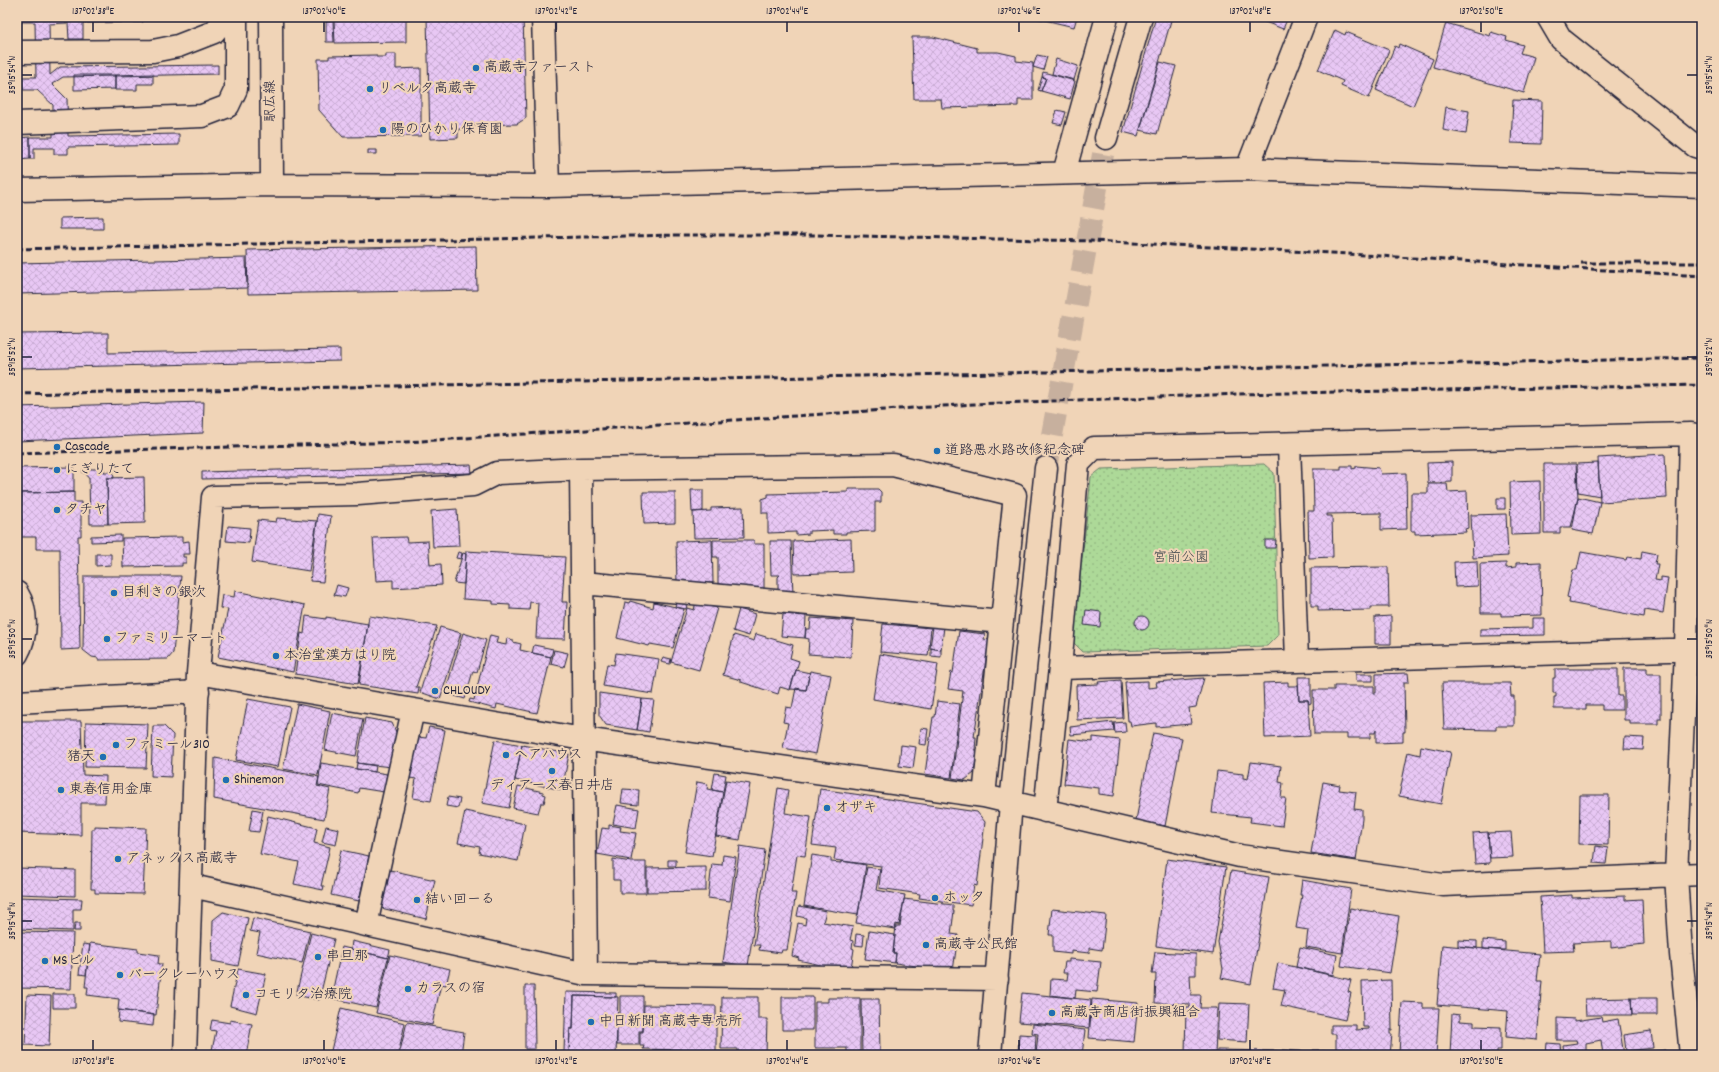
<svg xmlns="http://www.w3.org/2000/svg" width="1719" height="1072" viewBox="0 0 1719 1072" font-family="Dekko,'Klee One',sans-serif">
	<defs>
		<pattern id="green-dots" width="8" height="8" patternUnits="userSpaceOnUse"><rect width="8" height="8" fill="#add998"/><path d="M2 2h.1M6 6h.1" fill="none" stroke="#95ba84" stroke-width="1.8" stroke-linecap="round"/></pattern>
		<pattern id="building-cross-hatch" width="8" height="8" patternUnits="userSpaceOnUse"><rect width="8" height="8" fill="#e8c7f4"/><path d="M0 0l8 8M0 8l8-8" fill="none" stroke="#c7abd2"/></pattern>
	</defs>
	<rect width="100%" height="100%" fill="#f0d4b7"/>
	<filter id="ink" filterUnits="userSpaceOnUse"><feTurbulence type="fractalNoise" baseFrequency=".025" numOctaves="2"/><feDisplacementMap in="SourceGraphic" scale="8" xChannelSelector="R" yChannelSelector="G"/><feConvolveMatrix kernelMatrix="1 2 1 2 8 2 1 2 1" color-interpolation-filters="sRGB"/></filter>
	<g filter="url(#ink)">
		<path fill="url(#green-dots)" stroke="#687e6a" d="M1264 464 1274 473 1278 635 1267 646 1083 652 1073 642 1091 477 1101 469Z"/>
		<path fill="url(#building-cross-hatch)" stroke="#22223b" d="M21 17H143V22L83 23V39H69L68 23 49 24 50 75 60 67 218 65V74L63 77 52 84 67 99 68 136 179 134V145L68 147V154H54V148H34V159H30V137H53V105L37 90H23L22 77H36L35 22H21Z
			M325 17H406V42L335 43 334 21H325Z
			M427 17H523L526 118 517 124 466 125V129H458V138L430 139Z
			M1032 17H1077L1074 27Z
			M1156 17H1172L1138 136 1123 132Z
			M1261 17H1288L1283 29 1260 20Z
			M333 21 334 42H326V22Z
			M1446 23 1490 36 1491 32 1507 37 1506 40 1523 45 1520 53 1534 57 1524 93 1433 67Z
			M1335 30 1345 35 1346 32 1389 50 1369 98 1341 86 1343 81 1318 70Z
			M912 37H933L977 48V52H998L1016 56V61L1033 63V100H1018V106L942 108 941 99H914Z
			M1399 44 1433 59 1413 106 1376 90 1395 46 1398 48Z
			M386 54H396V69L421 68V136L343 137 319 110 318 59H329V56L376 55V57H386Z
			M1037 55 1047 57 1043 70 1033 67Z
			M1056 59 1078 66 1074 80 1052 74Z
			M1160 62 1176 66 1157 134 1140 130Z
			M1043 72 1075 81 1070 99 1041 91 1046 78 1042 77Z
			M153 74V84H137V90H115V75Z
			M74 75H115V89L74 90Z
			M1042 77 1046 78 1041 91 1038 90Z
			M1513 100 1542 101 1541 144 1511 143Z
			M1446 107 1469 111 1466 134 1443 130Z
			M1057 110 1066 112 1062 125 1053 123Z
			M30 137V159L17 160V138Z
			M368 150H377V154H368Z
			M103 217V229H60V218Z
			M476 246 477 290 248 294 247 250Z
			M246 258 247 288 17 294V263Z
			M108 333V353L340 349V361L17 368V334Z
			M204 402 203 433 17 441V407Z
			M1665 454 1667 498 1600 502 1598 458Z
			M1452 462V482L1428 483 1427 463Z
			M1598 463 1600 496 1578 492 1577 464Z
			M1544 464H1576L1578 498 1571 527H1560V533H1544Z
			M471 465 472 473 202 479V472Z
			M1341 466H1352V469L1356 468V466L1379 468 1381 474 1406 473 1407 529 1381 530V513L1327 514V516H1332L1333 557 1309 558 1308 511H1314L1313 469H1341Z
			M74 467V492L17 493V468Z
			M83 469H104V472H113L114 478H107L108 524H90L89 477H87V473H83Z
			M144 477 145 523 108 524 107 478Z
			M1540 481 1541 534 1511 535 1510 482Z
			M1428 484H1447L1448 492 1467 491 1468 528 1465 529 1466 532 1415 534V531H1411V493H1428Z
			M848 489H878L881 492V502H875V531L846 532V534H833V530L809 531V534L796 535V532L768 533V513H762V499L768 497V494L848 492Z
			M691 490H703V511L692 512Z
			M74 492V502H81V536H78L80 649 61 650 60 549H36V537H21V493Z
			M643 492H675V523L644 524Z
			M1578 497 1600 502 1593 534 1572 530Z
			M1497 498H1505V509H1497Z
			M17 504H21V530H17Z
			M743 507 744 537 694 538 693 512 711 511V508Z
			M457 509 459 546 433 547 431 511Z
			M318 514 331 516 323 582 310 581Z
			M1506 514 1508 556 1473 558 1471 515Z
			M277 518 317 521 309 571 252 562 258 520 276 522Z
			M228 526 250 528 249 543 226 541Z
			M121 535V541L91 542V536Z
			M182 537V542L189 541 190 554H183V557H186V563H182V566L123 567 122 538Z
			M406 537 407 542 428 541 430 565 441 564 442 585 393 588V580L376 581 373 538Z
			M851 539 852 572 794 574 793 541Z
			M712 540 713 583 677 584 676 541Z
			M713 540H754V544H764V589L718 588V557H713Z
			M1265 540H1276L1275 548H1265Z
			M770 541H791L793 595 778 592V577L780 575H771Z
			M466 551 565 557 562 602H567L565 639 536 638 538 603 530 602 529 610 510 609V605L493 604V601L463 599Z
			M1642 551 1657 554 1655 564H1658L1655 580 1661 581V577L1668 578 1663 613 1645 610 1644 617 1569 603 1570 598 1567 597 1573 570H1577L1581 552 1626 560 1627 557 1641 559Z
			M458 552 462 553 461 559 456 558Z
			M463 553 466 554 464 584 454 583Z
			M96 554H111V565L96 566Z
			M1477 561 1478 586 1455 587 1454 562Z
			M1541 562 1542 615 1501 616V613H1481L1480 564 1506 563V568L1516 567V563Z
			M1388 567 1389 607H1371V610L1318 611V606H1311V568Z
			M84 576H181L173 653 168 659 98 660V658L92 657 83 650Z
			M337 585 348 588 345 597 334 595Z
			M235 591 305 605 293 672 218 657 228 609 220 608 222 595 234 597Z
			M630 601 653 608 654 602 684 609 673 648 650 644 649 646 617 638 625 602 629 603Z
			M676 602 687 605 686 609 675 607Z
			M696 602 717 608 699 670 671 662 687 608 694 610Z
			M739 609 755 614 749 636 733 631Z
			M1086 610 1101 612 1100 627 1084 625Z
			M783 614 806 616 805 638 781 636Z
			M1135 623a7 7 0 1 1 14 0a7 7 0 1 1-14 0Z
			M306 616 326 619V617L368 624 358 684 295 674 301 633 304 634Z
			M369 616 437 626 416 687H419L418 694 359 685Z
			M1391 616V644H1375V617Z
			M811 618 853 621 851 657 808 654 809 639 805 638 806 629H810Z
			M1533 618H1545V635L1480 636V629L1533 628Z
			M883 624 931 628 928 656 880 652Z
			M933 626 944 627 941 650 930 648Z
			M440 627 461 633 440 699 420 692Z
			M959 631 985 634 984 639 989 640 974 737H976L975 750H977L974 773 965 780 952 778 963 691 948 689 951 672 953 673Z
			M463 633 486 640 477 672 473 671 465 699 445 693Z
			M756 634 793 645 790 658 799 661 790 690 780 687 778 694 741 682V680L723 675 734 635 754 641Z
			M490 635 498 637 496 643 506 645 507 638 513 640V642L521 644 520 650 551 657 537 713 497 704 496 709 469 702 470 699 474 700Z
			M534 645 553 649 551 657 532 653Z
			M931 648 941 650V657L931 656Z
			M554 650 568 653 564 667 551 664Z
			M616 653 659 659 653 694 603 686 607 664 614 665Z
			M880 654 938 664 931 709 873 699Z
			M663 657 671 659 670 664 661 662Z
			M1624 668H1647V674H1661V719H1658V724H1630V720H1624Z
			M1555 669H1618V696H1622V710H1602V705H1586V709H1554V697H1556V693H1553V678H1555Z
			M796 670 810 673 806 690 790 689Z
			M810 671 831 675 816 754 783 748 788 723 783 722 786 707 792 708 796 688 806 690Z
			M1408 673 1409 682H1404L1405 732H1403V742L1376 743V729L1375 733H1370V738H1347V734H1314L1313 690H1334V686H1374V693H1376V674Z
			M1356 674H1373V681H1356Z
			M1298 677H1311V703L1309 704 1308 700H1299Z
			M1204 678 1196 707 1189 708 1191 724 1156 727V723L1131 726 1130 721H1128L1125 682 1148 681V688L1157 687 1156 682Z
			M1121 680 1123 718 1077 720 1076 685 1099 684 1098 682Z
			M1288 682V686H1298L1299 700H1308L1310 736 1265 738 1263 683Z
			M1442 683H1510L1511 696H1514V726H1496V730L1444 729Z
			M599 693 642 699 637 730 606 725 599 715Z
			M248 699 290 707 278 767 236 760Z
			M642 699 654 700 649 732 637 730Z
			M937 701 960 704 951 778 925 774 933 717H935Z
			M297 704 330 711 318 775 283 769Z
			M332 713 363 719 356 756 325 750Z
			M365 718 392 723 397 734 391 767 357 763Z
			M17 721H81L83 775 106 776 105 803H81V835L17 833Z
			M86 722 148 724 146 768 85 767Z
			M1113 722 1114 731 1071 735 1070 727Z
			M1125 722 1126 732 1115 733 1114 723Z
			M153 726H164L173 735 171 777 151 776Z
			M429 727 445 730 431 801 413 798 416 779 410 778 418 737 426 738Z
			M921 728 928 729 926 745 919 744Z
			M1153 733 1182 738 1165 826 1136 820Z
			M1093 737 1120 740 1114 796 1099 794V788L1064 784 1069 739 1093 742Z
			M1625 737 1644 738 1643 750 1624 749Z
			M495 740 522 745 509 808 482 803Z
			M522 745 569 754 562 790 515 780Z
			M901 745 916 747 913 768 899 766Z
			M1421 746 1451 752 1441 804 1399 796 1408 752 1420 755Z
			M215 758 319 777 317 786 330 789 324 819 214 799Z
			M1251 762 1281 766 1279 782 1283 783 1281 798H1286L1282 826 1250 822 1251 817 1212 813 1217 771 1243 774V778L1248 779Z
			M321 763 387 774 384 792 359 788 358 793 318 785Z
			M357 763 376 766 375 772 356 769Z
			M715 773 726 775 723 792 712 790Z
			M726 780 750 784 740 840 716 836Z
			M697 782 708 784 707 789 723 792 712 856 685 852Z
			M1323 782 1340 785 1339 790 1356 792 1354 809 1362 810V819L1356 860 1311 853Z
			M518 786 543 792V794L546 795 544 803H541L538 813 513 808Z
			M778 788 788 790 785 813 811 817 805 856 797 855 791 893H796L787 950H782L781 953 759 950 760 945H754Z
			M623 789 639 790 638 805 621 803Z
			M820 789 977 812 985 822 977 886 974 885 971 905 919 898 920 894 879 888 881 866 834 860 836 848 812 845Z
			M1580 795H1609L1608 845 1579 844Z
			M448 797 460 799 458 808 446 806Z
			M617 805 639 809 636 828 613 824Z
			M253 809 263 811 259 832 249 831Z
			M465 811 525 824 518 861 479 853 480 847 458 843Z
			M1700 815H1702V852H1698Z
			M268 816 317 828 314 843 330 847 321 886H324L323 890 294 884 299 862 260 854Z
			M609 825 621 827 620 831 636 833 631 860 597 854 602 828 609 829Z
			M95 826 146 828 143 894 95 893V889H91L92 829H95Z
			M326 826 339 829 336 845 322 842Z
			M1488 832 1490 863 1475 864 1473 833Z
			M1511 832 1513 857 1490 858 1488 833Z
			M740 846 765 850 748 966 723 962Z
			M1596 846 1608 848 1606 864 1594 863Z
			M341 850 369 856 359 901 331 895Z
			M723 855 736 857 730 901 708 898 712 864 722 865Z
			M812 855 831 858V862L841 863V861L866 865 858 915 804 906Z
			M613 859 631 862H646V893H620V880H613Z
			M1167 859 1226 867 1213 954 1156 946Z
			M668 860H676V866H668Z
			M706 867V891L647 892V868Z
			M867 867 880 869 876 890 905 895 899 925 896 924 895 929 856 923Z
			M17 868 75 870V896L17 894Z
			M390 870 435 880 426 919 381 908Z
			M1231 871 1269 877 1251 984 1221 978 1223 969 1218 942Z
			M1302 880 1351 889 1342 953 1306 947 1308 930 1296 928 1302 895H1300Z
			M1572 895V898L1625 896V900L1642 899 1644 944 1611 948V941L1573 943 1574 951 1543 952 1540 897Z
			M17 897 82 899 81 909H73V931L17 929Z
			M1698 897H1702V930V927H1699Z
			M904 899 953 905V911H954L951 934 958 935 953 971 895 963 896 953H893L896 926H900Z
			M799 906 826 911 823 922 853 927 850 940 853 941 852 948 854 949 851 968 822 967 821 965 798 960 799 958 792 956 798 923 805 925 806 918 797 916Z
			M1350 908 1399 916 1390 973 1341 966Z
			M1052 909 1106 915 1102 950 1089 948V953L1071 951V954L1053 952V935H1049Z
			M223 912 248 918 238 966 212 961 213 920Z
			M253 918 310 931 302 963 256 953 260 933 250 931Z
			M75 923H80V931H74Z
			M869 931 895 935 893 953H896L895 963 865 959Z
			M17 932 73 933 71 989 17 988Z
			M311 933 334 939 319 1000 296 995Z
			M856 934 864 935 863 946 855 945Z
			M1458 940 1477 941V948L1458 946Z
			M1483 940 1505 942V950L1483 949Z
			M352 941 390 950 388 958 351 949Z
			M90 943 138 949V952L159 955 158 964H162L156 1015 118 1010 119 999 87 995 88 987H85Z
			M83 944 90 945 86 975 79 974Z
			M1442 945 1540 954 1537 981H1542L1537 1040 1506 1037 1508 1011 1437 1005Z
			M342 947 388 958 376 1008 331 998Z
			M1300 947 1337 955 1333 975 1296 967Z
			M1155 952 1196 954V975H1190L1191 995H1201L1200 1008H1217L1215 1055H1185L1186 1007H1190V1004L1155 1003 1156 974H1152Z
			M390 955 450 969 446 985 441 984 432 1025 376 1013Z
			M1069 959 1101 962 1097 992 1076 990 1075 998 1050 995 1051 979 1067 980 1068 973H1063L1065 962H1069Z
			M1278 963 1351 980 1348 992 1351 993 1345 1020 1281 1006 1285 990 1273 988Z
			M238 969 266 974 257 1013 230 1006Z
			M1391 980 1392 1030H1390V1034H1392L1390 1055H1369L1336 1051V1034H1331V1025H1356V1030L1369 1029V1027H1363L1362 981Z
			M525 986H534L535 1049H525Z
			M566 992 616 993V997L574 996 573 1029H570L569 1055H525V1051L564 1052Z
			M17 993H21V1034H17Z
			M1022 993 1091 1000 1089 1028 1019 1022Z
			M53 994H75V1008H53Z
			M27 995 51 996 49 1046 25 1045Z
			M574 996 618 997 616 1055H569L570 1029H573Z
			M620 996H643V1031H639V1045H617V1024H620Z
			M722 997H758V1019H767L766 1054H738V1049H721Z
			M782 997H813V1030H782Z
			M828 998H860V1055H847V1048H815V1002H828Z
			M1631 998H1657V1015H1632Z
			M1631 998 1632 1015H1586L1585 999Z
			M861 999H879L880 1055H862Z
			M1092 999 1138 1003 1134 1042 1089 1038Z
			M1402 1002 1423 1003V1008H1439L1436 1055 1399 1054Z
			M1219 1003 1249 1004 1247 1042 1217 1040Z
			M644 1005 716 1006V1055H681V1050L643 1049 644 1046H640V1032H643Z
			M341 1008 405 1023 398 1055H330Z
			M119 1010 154 1015 153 1026 118 1022Z
			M1452 1014 1460 1015V1021L1474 1022V1026L1501 1027V1050H1497V1055H1450Z
			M1601 1017 1602 1022 1618 1019 1624 1055H1603L1601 1040 1586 1043V1055L1546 1054 1547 1043 1560 1044 1561 1054H1564L1563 1045 1577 1043 1576 1040H1557V1018L1575 1019V1021Z
			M212 1020 230 1023V1020L252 1024 246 1055H211L216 1031 210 1030Z
			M407 1022 464 1032 461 1055H399Z
			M1033 1024 1085 1030 1082 1055H1036L1038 1034 1032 1033Z
			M1651 1031 1653 1048 1626 1051 1624 1035Z
			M1019 1034 1036 1035 1035 1055 1018 1053Z
			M1217 1050 1277 1051V1055H1217Z
			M1283 1050 1313 1052V1050H1319V1055H1283Z
			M1665 1050 1666 1055H1629Z
			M1322 1051 1360 1055H1321Z"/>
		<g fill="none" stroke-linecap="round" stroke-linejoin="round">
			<path stroke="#c7b09e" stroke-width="22" stroke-dasharray="22 11" stroke-linecap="butt" d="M1046 468 1106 138"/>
			<defs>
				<path id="minor" d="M271 17 272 185
					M543 17 548 186
					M1548 17 1561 39 1695 146 1702 148
					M17 52 153 51 178 46 214 32 227 17
					M17 123 202 116 228 106 236 89V17
					M1106 138 1141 17
					M1247 169 1306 17
					M1064 173 1107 17
					M17 190 272 185 548 186 1247 169 1702 186
					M1289 445 1297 660
					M581 469 586 974
					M583 583 1002 622
					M17 593C28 611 27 636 17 654
					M1060 668 1702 649
					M198 673 583 739 984 796 1240 856 1443 885 1702 874
					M17 702 198 692
					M1045 811 1060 668 1078 464 1094 448 1691 434 1702 436
					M192 886 586 974 997 979
					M366 925 413 710
					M185 1055 198 673 213 497 358 494 473 485 497 473 581 469 893 465 1015 495 984 796
					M990 1055 1011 803 1046 468
					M1691 1055 1681 954 1676 875 1686 649 1691 434"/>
			</defs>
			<use href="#minor" stroke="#22223b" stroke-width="25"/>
			<use href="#minor" stroke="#f0d4b7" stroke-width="22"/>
			<path stroke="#22223b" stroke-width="3" stroke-dasharray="6 3" stroke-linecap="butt" d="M17 249 679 235H814L1091 241 1332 253 1702 276
				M1581 263H1702
				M17 394 1702 358
				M17 453 406 442 974 404 1238 394 1702 385"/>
		</g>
	</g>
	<path fill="none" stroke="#22223b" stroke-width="1.5" d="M93 22V32M324 22V32M556 22V32M787 22V32M1019 22V32M1250 22V32M1481 22V32M22 75H32M1687 75H1697M22 357H32M1687 357H1697M22 639H32M1687 639H1697M22 921H32M1687 921H1697M93 1040V1050M324 1040V1050M556 1040V1050M787 1040V1050M1019 1040V1050M1250 1040V1050M1481 1040V1050"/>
	<g fill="#1f6fb2" stroke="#f0d4b7" stroke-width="1.5">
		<circle cx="476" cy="68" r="4"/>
		<circle cx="370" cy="89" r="4"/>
		<circle cx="383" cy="130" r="4"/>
		<circle cx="57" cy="447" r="4"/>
		<circle cx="937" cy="451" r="4"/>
		<circle cx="57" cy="470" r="4"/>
		<circle cx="57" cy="510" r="4"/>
		<circle cx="114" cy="593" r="4"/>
		<circle cx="107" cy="639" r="4"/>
		<circle cx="276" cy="656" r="4"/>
		<circle cx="435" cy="691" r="4"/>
		<circle cx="116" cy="745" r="4"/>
		<circle cx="506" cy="755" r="4"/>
		<circle cx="103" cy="757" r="4"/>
		<circle cx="552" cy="771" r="4"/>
		<circle cx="226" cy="780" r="4"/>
		<circle cx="61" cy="790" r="4"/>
		<circle cx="827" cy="808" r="4"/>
		<circle cx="118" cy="859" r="4"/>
		<circle cx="935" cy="898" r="4"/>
		<circle cx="417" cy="900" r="4"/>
		<circle cx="926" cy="945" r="4"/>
		<circle cx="318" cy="957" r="4"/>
		<circle cx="45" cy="961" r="4"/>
		<circle cx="120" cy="975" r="4"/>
		<circle cx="408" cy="989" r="4"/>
		<circle cx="246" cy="995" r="4"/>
		<circle cx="1052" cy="1013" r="4"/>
		<circle cx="591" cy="1022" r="4"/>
	</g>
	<g text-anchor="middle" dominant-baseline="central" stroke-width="4" stroke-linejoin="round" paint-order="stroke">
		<g font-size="14" fill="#22223b" stroke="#f0d4b7" text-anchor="start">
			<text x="484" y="68">高蔵寺ファースト</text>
			<text x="378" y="89">リベルタ高蔵寺</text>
			<text x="391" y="130">陽のひかり保育園</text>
			<text x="65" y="447">Cascade</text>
			<text x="945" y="451">道路悪水路改修紀念碑</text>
			<text x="65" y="470">にぎりたて</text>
			<text x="65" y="510">タチヤ</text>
			<text x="122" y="593">目利きの銀次</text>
			<text x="115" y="639">ファミリーマート</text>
			<text x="284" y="656">本治堂漢方はり院</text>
			<text x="443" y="691">CHLOUDY</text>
			<text x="124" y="745">ファミール310</text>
			<text x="514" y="755">ヘアハウス</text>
			<text x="95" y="757" text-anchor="end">猪天</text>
			<text x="234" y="780">Shinemon</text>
			<text x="552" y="786" text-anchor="middle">ディアーズ春日井店</text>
			<text x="69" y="790">東春信用金庫</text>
			<text x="835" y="808">オザキ</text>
			<text x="126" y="859">アネックス高蔵寺</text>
			<text x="943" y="898">ホッタ</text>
			<text x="425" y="900">結い回ーる</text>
			<text x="934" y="945">高蔵寺公民館</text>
			<text x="326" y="957">串旦那</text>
			<text x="53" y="961">MSビル</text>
			<text x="128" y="975">バークレーハウス</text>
			<text x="416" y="989">カラスの宿</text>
			<text x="254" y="995">コモリタ治療院</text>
			<text x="1060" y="1013">高蔵寺商店街振興組合</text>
			<text x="599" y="1022">中日新聞 高蔵寺専売所</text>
		</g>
		<g font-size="14" fill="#22223b" stroke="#f0d4b7">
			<text transform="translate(271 101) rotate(-91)">駅広線</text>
		</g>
		<g font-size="14" fill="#3e474e" stroke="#f0d4b7">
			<text x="1181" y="558">宮前公園</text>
		</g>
	</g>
	<rect width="1719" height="1072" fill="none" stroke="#f0d4b7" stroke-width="44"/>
	<rect x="22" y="22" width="1675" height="1028" fill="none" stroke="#22223b" stroke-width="1.5"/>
	<g font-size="10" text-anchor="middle" fill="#22223b">
		<text x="93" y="14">137°02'38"E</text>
		<text x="324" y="14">137°02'40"E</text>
		<text x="556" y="14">137°02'42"E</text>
		<text x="787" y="14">137°02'44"E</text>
		<text x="1019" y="14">137°02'46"E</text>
		<text x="1250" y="14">137°02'48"E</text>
		<text x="1481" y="14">137°02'50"E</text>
		<text transform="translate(11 75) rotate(-90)" y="4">35°15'54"N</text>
		<text transform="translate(1708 75) rotate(-90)" y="4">35°15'54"N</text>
		<text transform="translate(11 357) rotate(-90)" y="4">35°15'52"N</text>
		<text transform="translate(1708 357) rotate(-90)" y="4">35°15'52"N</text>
		<text transform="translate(11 639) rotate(-90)" y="4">35°15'50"N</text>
		<text transform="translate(1708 639) rotate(-90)" y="4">35°15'50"N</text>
		<text transform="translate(11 921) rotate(-90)" y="4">35°15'48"N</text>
		<text transform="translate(1708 921) rotate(-90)" y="4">35°15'48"N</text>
		<text x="93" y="1064">137°02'38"E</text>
		<text x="324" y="1064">137°02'40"E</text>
		<text x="556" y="1064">137°02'42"E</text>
		<text x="787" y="1064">137°02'44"E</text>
		<text x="1019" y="1064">137°02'46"E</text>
		<text x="1250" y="1064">137°02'48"E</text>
		<text x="1481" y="1064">137°02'50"E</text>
	</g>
</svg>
